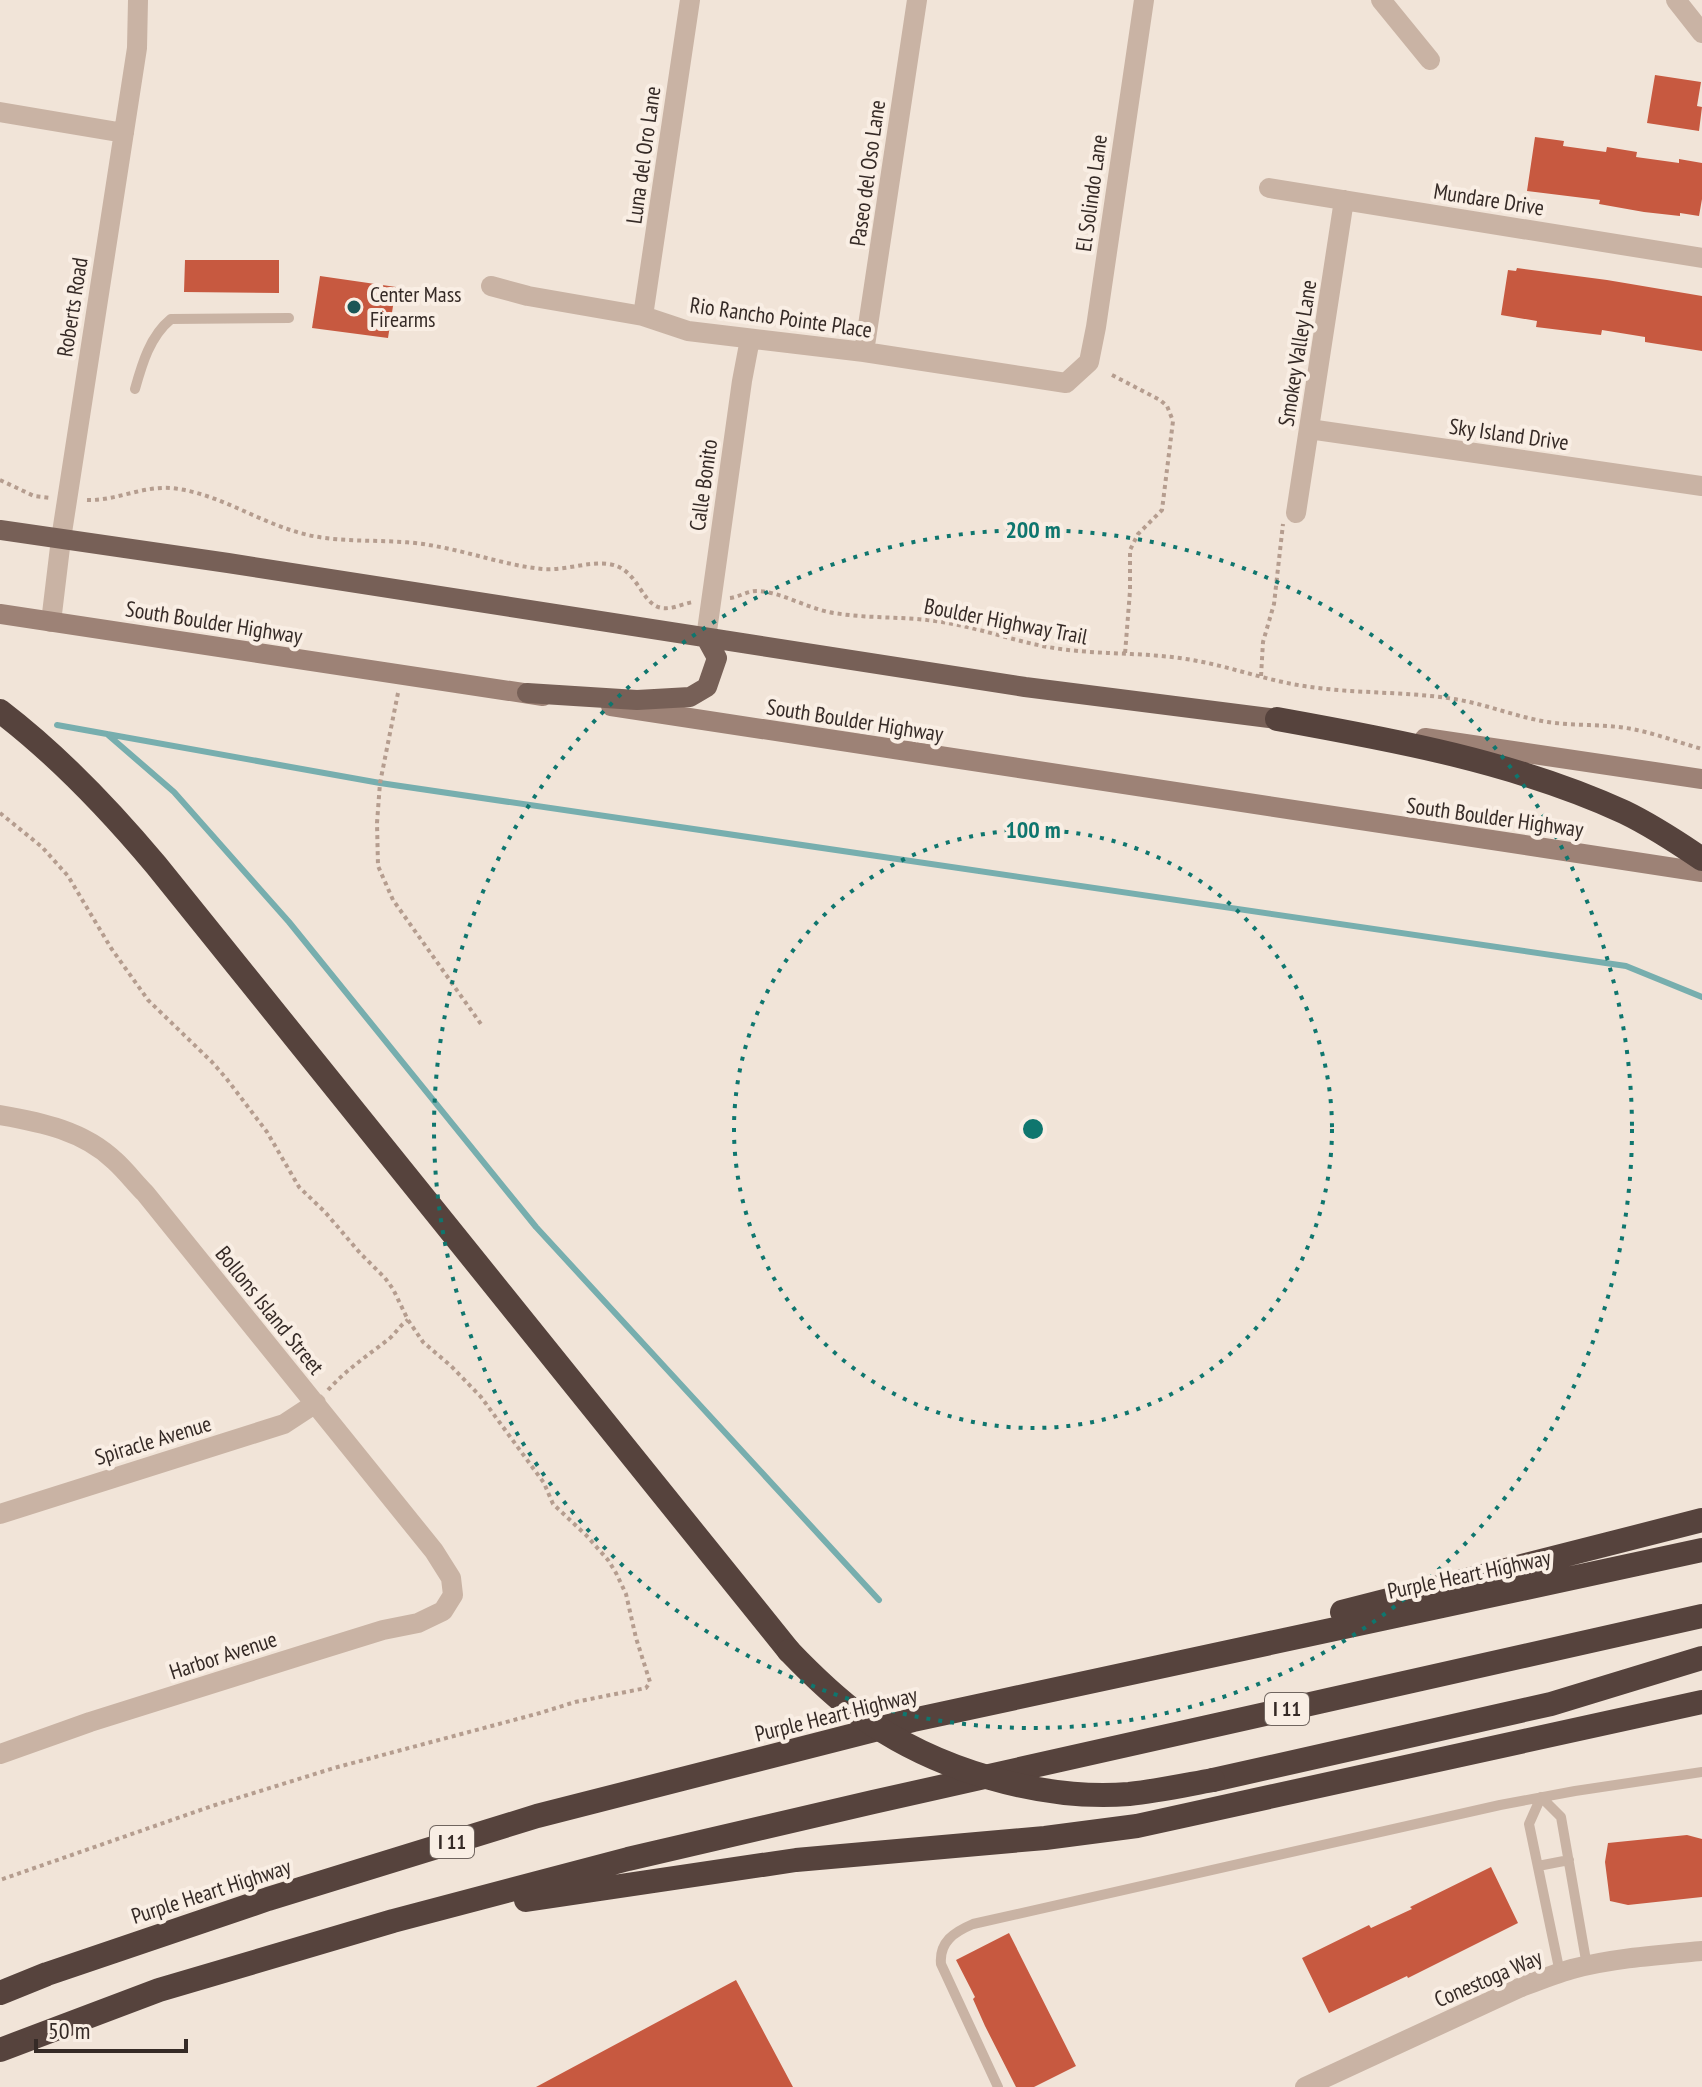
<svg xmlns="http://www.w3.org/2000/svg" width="1702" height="2087" viewBox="0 0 1702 2087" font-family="'PT Sans Narrow',sans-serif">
	<rect width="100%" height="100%" fill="#f1e4d8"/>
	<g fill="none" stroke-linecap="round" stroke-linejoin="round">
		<path stroke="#77aeae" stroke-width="6" d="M57 725 107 734 174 792 289 922 536 1227 879 1600
			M107 734 380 783 1626 966 1702 997"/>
	</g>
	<path fill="#c75940" d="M1655 75 1701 82 1697 106 1702 107 1699 131 1647 123Z
		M1535 137 1564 141 1563 146 1606 152 1607 147 1637 152 1636 157 1679 163V159L1702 163V199L1699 216 1680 213V216L1644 212 1599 204 1600 200 1527 191Z
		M185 260H279V293L184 292Z
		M1517 268 1607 280 1702 296V351L1645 342V337L1602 330 1601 335 1536 327 1537 321 1501 315 1508 270 1516 271Z
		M320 276 396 287 388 338 312 328Z
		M1687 1835 1702 1839V1897L1628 1905 1610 1901 1605 1862 1608 1843Z
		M1491 1867 1518 1923 1408 1978 1407 1976 1329 2013 1302 1958 1369 1925 1371 1928 1412 1909 1410 1907Z
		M1009 1933 1076 2066 1034 2087H1016L985 2026 973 1999 975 1997 956 1960Z
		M736 1980 793 2087H536Z"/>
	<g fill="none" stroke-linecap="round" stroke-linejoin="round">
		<path stroke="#b59d8f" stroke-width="4" stroke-dasharray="4 4" stroke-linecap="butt" d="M1112 375 1160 400 1167 406 1173 421 1162 510 1138 534 1130 550V591L1125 654
			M0 480 34 496 50 498
			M87 500C115 501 142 486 171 488 220 493 260 524 308 535 348 544 389 538 429 545 467 551 504 565 542 569 564 571 589 561 609 564 637 568 640 600 658 607 670 611 681 604 693 602
			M730 598C740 597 748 590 759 591 784 593 808 609 834 613 870 619 906 616 942 622 980 628 1016 642 1054 648 1098 655 1142 652 1186 659 1226 665 1264 680 1304 686 1353 694 1404 691 1454 699 1486 704 1516 717 1548 722 1574 726 1600 724 1626 728 1652 732 1677 742 1702 749
			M1261 676 1263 642 1274 604 1283 524
			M398 693 380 783 377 823 378 866 393 900 483 1027
			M0 813 42 847 68 876 111 948 148 1000 212 1062 226 1078 267 1132 299 1187 325 1212 360 1253 385 1278 393 1289 408 1320 423 1342 451 1366 481 1397 544 1483 553 1504 586 1535 608 1560 616 1573 626 1594 636 1638 650 1682 646 1688 575 1702 540 1713 334 1768 212 1806 0 1880
			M328 1390C346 1370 368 1355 389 1339 396 1333 400 1325 408 1320"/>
		<path stroke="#c9b3a4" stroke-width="10" d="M135 389C142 364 150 336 171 319L289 318
			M1538 1866 1569 1860
			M1560 1973 1529 1824 1541 1797 1561 1817 1587 1966
			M998 2087 941 1964C939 1942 954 1932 973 1924L1500 1805 1575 1791 1702 1772"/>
		<path stroke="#c9b3a4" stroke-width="20" d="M1381 0 1430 60
			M1676 0 1702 33
			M0 112 124 133
			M1269 188 1702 258
			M491 286 528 296 643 316 688 331 864 352 1066 383 1089 362 1096 327 1144 0
			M643 316 690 0
			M864 352 917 0
			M1309 429 1702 486
			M1296 513 1344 200
			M51 622 61 539 137 48 138 0
			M706 638 742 381 750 339
			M0 1115C41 1122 84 1131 115 1161 126 1171 135 1183 145 1193L434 1551 451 1578 453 1595 443 1611 418 1623 383 1630 309 1653 90 1722 0 1754
			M0 1514 284 1424 316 1403
			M1305 2087 1519 1988C1537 1981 1554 1974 1572 1969 1614 1958 1659 1955 1702 1951"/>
		<path stroke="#9d8276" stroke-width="20" d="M0 614 543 696
			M611 706 1702 872
			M1425 738 1702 779"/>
		<path stroke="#776057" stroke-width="20" d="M0 530 228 563 1025 687 1277 719
			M527 693 637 700 690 697 707 687 717 658 706 638"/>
		<path stroke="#56433d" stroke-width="24" d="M0 711C59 756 109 809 156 865L789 1651
			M1277 719C1394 740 1515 762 1624 812 1651 825 1677 842 1702 859
			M1342 1612 1702 1520
			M1213 1780 1551 1704 1702 1658
			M526 1900 796 1860 1045 1838 1137 1826 1702 1702
			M0 1993 47 1974 268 1899 537 1816 913 1720 1702 1550
			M0 2050 159 1990 393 1921 628 1859 873 1802 1702 1616"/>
		<path stroke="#56433d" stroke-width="24" d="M789 1651C812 1675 836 1698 862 1717 934 1769 1040 1801 1129 1794 1157 1791 1185 1785 1213 1780"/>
	</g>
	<g fill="none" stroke="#0f766e" stroke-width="4" stroke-dasharray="4 8">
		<circle cx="1033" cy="1129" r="299"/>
		<circle cx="1033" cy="1129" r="599"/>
	</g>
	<circle fill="#1b5656" stroke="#f9eee4" stroke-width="3" cx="354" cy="307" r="8"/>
	<g text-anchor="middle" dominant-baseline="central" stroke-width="8" stroke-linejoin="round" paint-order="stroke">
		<g fill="#f9eee4" stroke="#70655f" stroke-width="2">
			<rect x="1265" y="1693" width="44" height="32" rx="6"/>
			<rect x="430" y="1826" width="44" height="32" rx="6"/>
		</g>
		<g font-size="20" font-weight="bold" fill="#352a26">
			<text x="1287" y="1709">I 11</text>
			<text x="452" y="1842">I 11</text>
		</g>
		<g font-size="22" fill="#352a26" stroke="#f9eee4">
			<text transform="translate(643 155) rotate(-82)">Luna del Oro Lane</text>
			<text transform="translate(867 173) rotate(-82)">Paseo del Oso Lane</text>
			<text transform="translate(1091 193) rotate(-82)">El Solindo Lane</text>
			<text transform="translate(1489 199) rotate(9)">Mundare Drive</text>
			<text transform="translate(72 307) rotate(-81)">Roberts Road</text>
			<text transform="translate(781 317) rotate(8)">Rio Rancho Pointe Place</text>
			<text transform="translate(1297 353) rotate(-81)">Smokey Valley Lane</text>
			<text transform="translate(1509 434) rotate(8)">Sky Island Drive</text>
			<text transform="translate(703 485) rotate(-82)">Calle Bonito</text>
			<text transform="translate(1006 621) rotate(11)">Boulder Highway Trail</text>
			<text transform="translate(214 622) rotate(9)">South Boulder Highway</text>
			<text transform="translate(855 720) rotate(9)">South Boulder Highway</text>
			<text transform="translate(1495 817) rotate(8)">South Boulder Highway</text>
			<text transform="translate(270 1310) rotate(51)">Bollons Island Street</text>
			<text transform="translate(153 1440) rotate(-17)">Spiracle Avenue</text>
			<text transform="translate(1469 1574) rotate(-12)">Purple Heart Highway</text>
			<text transform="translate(223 1655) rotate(-18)">Harbor Avenue</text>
			<text transform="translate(836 1714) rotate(-14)">Purple Heart Highway</text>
			<text transform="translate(211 1891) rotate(-18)">Purple Heart Highway</text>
			<text transform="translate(1488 1978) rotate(-23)">Conestoga Way</text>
		</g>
		<g font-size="22" fill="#352a26" stroke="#f9eee4" text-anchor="start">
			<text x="370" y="294">Center Mass<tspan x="370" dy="25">Firearms</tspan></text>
		</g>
	</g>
	<circle cx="1033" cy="1129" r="12" fill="#0f766e" stroke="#f9eee4" stroke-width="4"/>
	<g font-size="24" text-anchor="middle" font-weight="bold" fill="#0f766e" stroke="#f9eee4" stroke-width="8" stroke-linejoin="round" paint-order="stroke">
		<text x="1033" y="538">200 m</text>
		<text x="1033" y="838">100 m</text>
	</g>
	<path d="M36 2039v12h150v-12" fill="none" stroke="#352a26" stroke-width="4"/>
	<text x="48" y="2039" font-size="24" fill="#352a26" stroke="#f9eee4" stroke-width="6" paint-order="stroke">50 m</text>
</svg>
